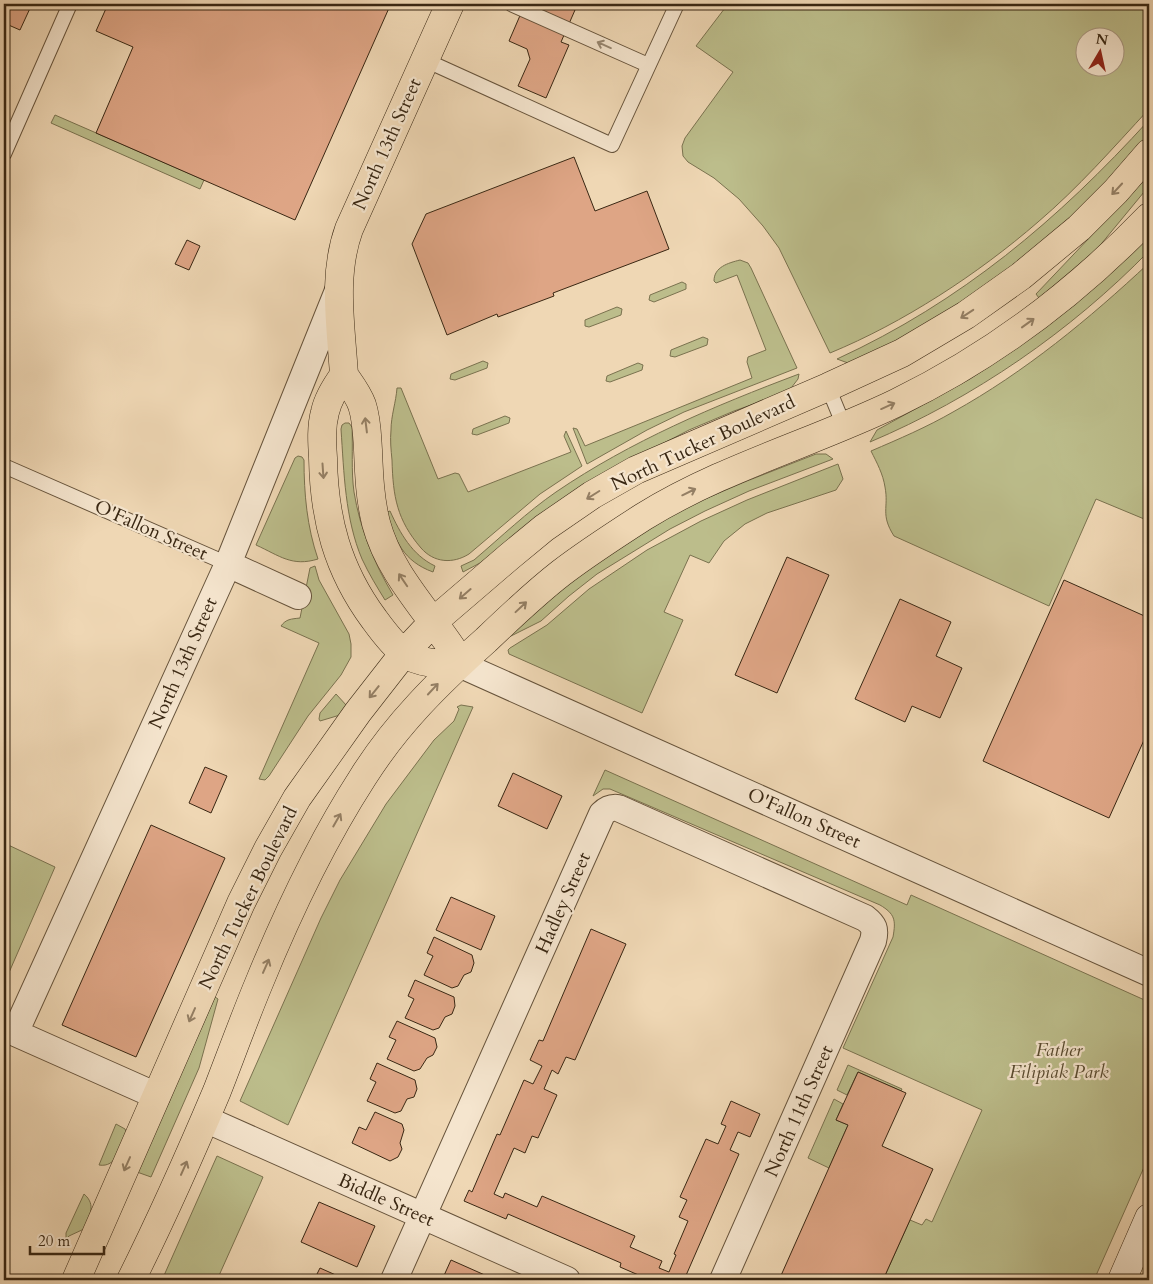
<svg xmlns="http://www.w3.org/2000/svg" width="1153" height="1284" viewBox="0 0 1153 1284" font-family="Cardo,serif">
	<rect width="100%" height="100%" fill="#efd7b4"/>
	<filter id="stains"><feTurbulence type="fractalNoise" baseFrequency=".004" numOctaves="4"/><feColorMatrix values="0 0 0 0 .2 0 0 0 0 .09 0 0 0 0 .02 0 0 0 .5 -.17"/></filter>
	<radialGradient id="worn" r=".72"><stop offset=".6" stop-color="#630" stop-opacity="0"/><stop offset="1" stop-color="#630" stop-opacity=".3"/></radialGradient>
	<path fill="#bcbd8b" stroke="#7a724f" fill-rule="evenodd" d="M728 4H1149V109C1113 148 1078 188 1038 222 978 274 903 323 830 353L779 248 763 226 739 199 714 178 688 162 683 156 682 146 685 138 733 72 696 46ZM1086 38H1116V68H1086Z
		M55 115 204 180 200 189 51 123Z
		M1149 120V134C1067 231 966 314 848 363L837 359C961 302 1058 220 1149 120Z
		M1149 175V186L1097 249 1039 298 1036 294Z
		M1149 235V251C1071 331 974 398 870 442L877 430 970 379 1014 350 1061 315 1105 278Z
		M740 260 748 263 751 268 797 368 684 412 647 430 587 464 573 428 577 429 585 446 752 378 747 362 748 357 766 350 737 275 716 283 714 281C714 267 728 263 740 260Z
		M1149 263V521L1096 499 1049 606 894 536C880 514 889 508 885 487 883 474 877 463 871 451 899 439 927 427 953 412 1025 372 1089 319 1149 263Z
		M682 282 686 284V289L654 302 649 300 650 295Z
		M617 307 622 309 621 315 589 327 585 326V320Z
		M703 337 708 339 707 345 675 357 670 356 671 350Z
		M483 361 488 363 487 368 455 380 450 379 451 374Z
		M638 363 643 365 642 370 610 382 606 381 607 376Z
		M799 374 798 379 788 392 734 411 689 430 637 457 499 548 480 563 463 572 461 566 474 560C501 537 527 512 556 492 631 441 714 406 799 374Z
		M397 388H401L438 479 455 473 459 474 468 492 571 452 564 436 566 431 582 466 540 494 469 554C453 564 434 563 421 548 397 520 393 497 392 460 391 450 390 440 391 430 391 416 396 402 397 388Z
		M505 416 510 418 509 423 477 435 472 434 473 429Z
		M345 423H349L352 427C353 448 351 471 354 492 360 529 374 563 393 595L385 600C377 587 369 574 362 559 345 519 344 473 341 429L342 425Z
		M816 454H826L833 459 749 491 705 511 670 529 597 574 569 596 541 621 505 639 564 585 653 525 700 501 747 481Z
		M298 456 302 457 304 460C304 494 307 527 318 559 292 567 280 556 256 545L295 458Z
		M838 464 843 479 836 490 767 513 745 524 724 541 709 563 690 555 664 612 683 620 642 713 509 654 508 650 510 648 547 625 589 589 647 550 701 521 747 500Z
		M390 511C400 533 412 555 435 566L433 572C403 561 395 541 387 512Z
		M315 566 319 580 349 634 351 644V657L341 675 308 716 269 776 265 780 259 779 319 643 281 626C286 619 291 619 300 618L310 568Z
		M336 694 347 706 340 715 320 721 319 719 320 713Z
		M461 705 473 707 288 1125 240 1101 321 918 340 880 386 804 434 740 454 721 459 709 457 707Z
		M605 770 907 905 911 895 1149 1002V1156L1094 1280H883L910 1220 922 1225 926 1219 932 1222 982 1110 843 1048 893 937C896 920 895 914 880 905L610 789H603L593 796Z
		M4 843 55 867 4 984Z
		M215 997 218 999 199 1068 151 1177 137 1172Z
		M848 1065 902 1089 901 1091 858 1072 847 1095 837 1090Z
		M834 1099 843 1104 836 1120 848 1125 829 1168 808 1158Z
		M116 1124 125 1129 127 1133C120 1147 117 1168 99 1165Z
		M217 1156 263 1177 260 1184 217 1280H162Z
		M84 1194C97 1205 89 1217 84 1229L69 1236 66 1239V1233Z"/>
	<path fill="#dea585" stroke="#392713" d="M4 4H32L20 30 4 23Z
		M108 4H379L389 8 295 220 96 133 133 47 96 31Z
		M525 4H561L575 10 561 42 569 45 546 98 518 86 530 59 527 49 509 41Z
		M574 157 595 211 647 191 669 249 553 293 554 296 498 317 497 314 447 335 412 244 426 214Z
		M187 240 200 246 189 270 175 264Z
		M787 557 829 575 777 693 735 675Z
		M1064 580 1149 618V729L1109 818 983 761Z
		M900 599 951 622 936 656 962 668 940 718 912 706 905 722 855 699Z
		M205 767 227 776 211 813 189 803Z
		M513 773 562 796 547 829 498 806Z
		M151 825 225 858 136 1057 62 1025Z
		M451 897 495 916 481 950 436 930Z
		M591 929 626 944 575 1060 566 1057 558 1074 552 1070 544 1089 557 1095 538 1138 532 1136 525 1153 514 1148 494 1194 503 1198 505 1193 537 1207 542 1196 635 1236 630 1247 662 1261 659 1268 669 1272 676 1255 674 1254 688 1221 679 1217 687 1200 680 1197 706 1139 718 1144 726 1126 721 1124 731 1101 760 1114 750 1137 738 1132 730 1150 739 1154 684 1280H650L620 1267 621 1263 508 1214 506 1219 464 1201 469 1190 472 1192 497 1134 500 1135 524 1080 533 1084 542 1066 530 1060 539 1040 543 1041Z
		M434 937 472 955 474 963 471 972 464 975 458 986 452 988 424 975 433 956 427 953Z
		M415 980 454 997 455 1006 452 1014 445 1017 439 1028 433 1030 405 1018 414 999 408 996Z
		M397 1021 435 1038 437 1047 433 1055 427 1058 420 1069 414 1071 387 1059 396 1040 389 1037Z
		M377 1063 415 1080 417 1089 414 1097 407 1099 401 1111 395 1113 367 1101 376 1082 370 1079Z
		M858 1072 906 1093 882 1146 933 1169 883 1280H779L848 1125 836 1120Z
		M375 1112 402 1124 404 1130 400 1143 402 1149 398 1157 390 1161 352 1143 359 1127 366 1130Z
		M319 1202 375 1226 357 1267 301 1242Z
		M451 1260 496 1280H442Z
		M320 1268 347 1280H314Z"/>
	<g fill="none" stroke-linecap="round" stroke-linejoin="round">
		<defs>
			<path id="lane" d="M511 4 648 65
				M425 60 612 145 677 4
				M4 154 70 4
				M828 387 844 426
				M4 466 228 564"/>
			<path id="street" d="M228 564 298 596
				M459 664 1149 973
				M4 1028 157 1096
				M15 1033 228 564 339 288
				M205 1119 567 1280
				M394 1280 602 814C607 809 611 807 618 808L865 918C874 925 876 929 873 941L723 1280"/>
			<path id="secondary" d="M1122 1280 1149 1218"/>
			<path id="primary" d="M450 4 349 229C332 276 341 326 344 375 351 385 358 394 362 405 367 420 367 435 368 450 369 475 370 499 376 523 389 572 425 608 453 650L459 664
				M344 375C336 386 328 398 325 412 321 427 322 442 323 458 324 518 337 569 374 619 382 630 392 644 404 653 419 664 441 664 459 664
				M76 1280 241 903 268 849 297 798 358 712 404 653 433 622 510 556 544 528 592 495 636 470 828 387 902 353 966 315 1021 276 1079 228 1116 191 1149 153
				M131 1280C162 1218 190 1155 217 1091 231 1055 244 1019 259 983 288 912 321 842 363 777 397 723 439 682 486 640 510 617 534 594 561 573 587 553 615 535 643 517 722 468 813 443 896 403 991 357 1076 293 1149 217"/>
		</defs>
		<use href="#lane" stroke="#66533b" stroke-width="16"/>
		<use href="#street" stroke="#66533b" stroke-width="28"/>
		<use href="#secondary" stroke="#392713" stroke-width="29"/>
		<use href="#primary" stroke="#392713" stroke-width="29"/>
		<use href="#lane" stroke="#f5e5ce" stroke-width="14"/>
		<use href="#street" stroke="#f5e5ce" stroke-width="26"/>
		<use href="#secondary" stroke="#f5e5ce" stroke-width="28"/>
		<use href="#primary" stroke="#efd7b4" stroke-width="28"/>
	</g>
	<defs><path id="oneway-shaft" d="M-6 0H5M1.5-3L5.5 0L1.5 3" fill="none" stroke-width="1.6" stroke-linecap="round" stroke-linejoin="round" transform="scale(1.25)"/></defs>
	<use stroke="#978670" href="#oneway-shaft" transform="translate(604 45) rotate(-156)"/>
	<g stroke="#947f64">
		<use href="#oneway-shaft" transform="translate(1117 189) rotate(133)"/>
		<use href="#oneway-shaft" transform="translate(967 314) rotate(147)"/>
		<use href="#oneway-shaft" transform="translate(1028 323) rotate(-36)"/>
		<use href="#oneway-shaft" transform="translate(888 406) rotate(-24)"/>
		<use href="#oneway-shaft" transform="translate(366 425) rotate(-97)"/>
		<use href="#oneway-shaft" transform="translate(323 471) rotate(86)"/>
		<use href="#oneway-shaft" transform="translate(689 492) rotate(-26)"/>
		<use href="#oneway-shaft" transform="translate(593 495) rotate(148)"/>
		<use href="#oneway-shaft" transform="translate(403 580) rotate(-124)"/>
		<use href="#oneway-shaft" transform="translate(465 594) rotate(139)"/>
		<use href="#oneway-shaft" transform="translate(521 607) rotate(-43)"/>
		<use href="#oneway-shaft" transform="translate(433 689) rotate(-47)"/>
		<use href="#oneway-shaft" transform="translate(374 692) rotate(129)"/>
		<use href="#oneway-shaft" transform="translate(337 820) rotate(-60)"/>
		<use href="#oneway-shaft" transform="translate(266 966) rotate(-66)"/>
		<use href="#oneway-shaft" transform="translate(192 1015) rotate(114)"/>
		<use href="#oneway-shaft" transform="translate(127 1164) rotate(114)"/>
		<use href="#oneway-shaft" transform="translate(184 1168) rotate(-66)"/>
	</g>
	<g text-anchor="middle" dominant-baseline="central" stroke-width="4.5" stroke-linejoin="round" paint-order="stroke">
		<g font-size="19" fill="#392713" stroke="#f5e5ce">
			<text transform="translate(387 144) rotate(-66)">North 13th Street</text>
			<text transform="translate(703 443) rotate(-25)">North Tucker Boulevard</text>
			<text transform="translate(151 530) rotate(24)">O'Fallon Street</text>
			<text transform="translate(183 663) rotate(-66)">North 13th Street</text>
			<text transform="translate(804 818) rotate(24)">O'Fallon Street</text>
			<text transform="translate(248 898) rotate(-64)">North Tucker Boulevard</text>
			<text transform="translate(563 903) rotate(-66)">Hadley Street</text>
			<text transform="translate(799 1111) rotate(-66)">North 11th Street</text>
			<text transform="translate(386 1200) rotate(24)">Biddle Street</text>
		</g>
		<g font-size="19" font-style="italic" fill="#5a4c31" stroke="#f5e5ce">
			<text x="1059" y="1050">Father<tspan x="1059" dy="22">Filipiak Park</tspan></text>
		</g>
	</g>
	<rect width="1153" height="1284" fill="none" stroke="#efd7b4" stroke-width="20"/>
	<rect x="5" y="5" width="1143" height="1274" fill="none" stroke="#392713" stroke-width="2.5"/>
	<rect x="10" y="10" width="1133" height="1264" fill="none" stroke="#392713"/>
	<g transform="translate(1100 52) rotate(9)"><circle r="24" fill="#f5e5ce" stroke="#aa9983"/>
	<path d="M0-4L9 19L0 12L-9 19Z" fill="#8f2418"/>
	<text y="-8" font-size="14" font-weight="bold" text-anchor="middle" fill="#392713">N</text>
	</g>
	<path d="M30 1246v8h74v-8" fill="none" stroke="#392713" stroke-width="2.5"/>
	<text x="38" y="1246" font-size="15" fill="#392713" stroke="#f5e5ce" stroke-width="4" paint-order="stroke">20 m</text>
	<rect width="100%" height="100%" filter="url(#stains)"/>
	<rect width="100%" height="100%" fill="url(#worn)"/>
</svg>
